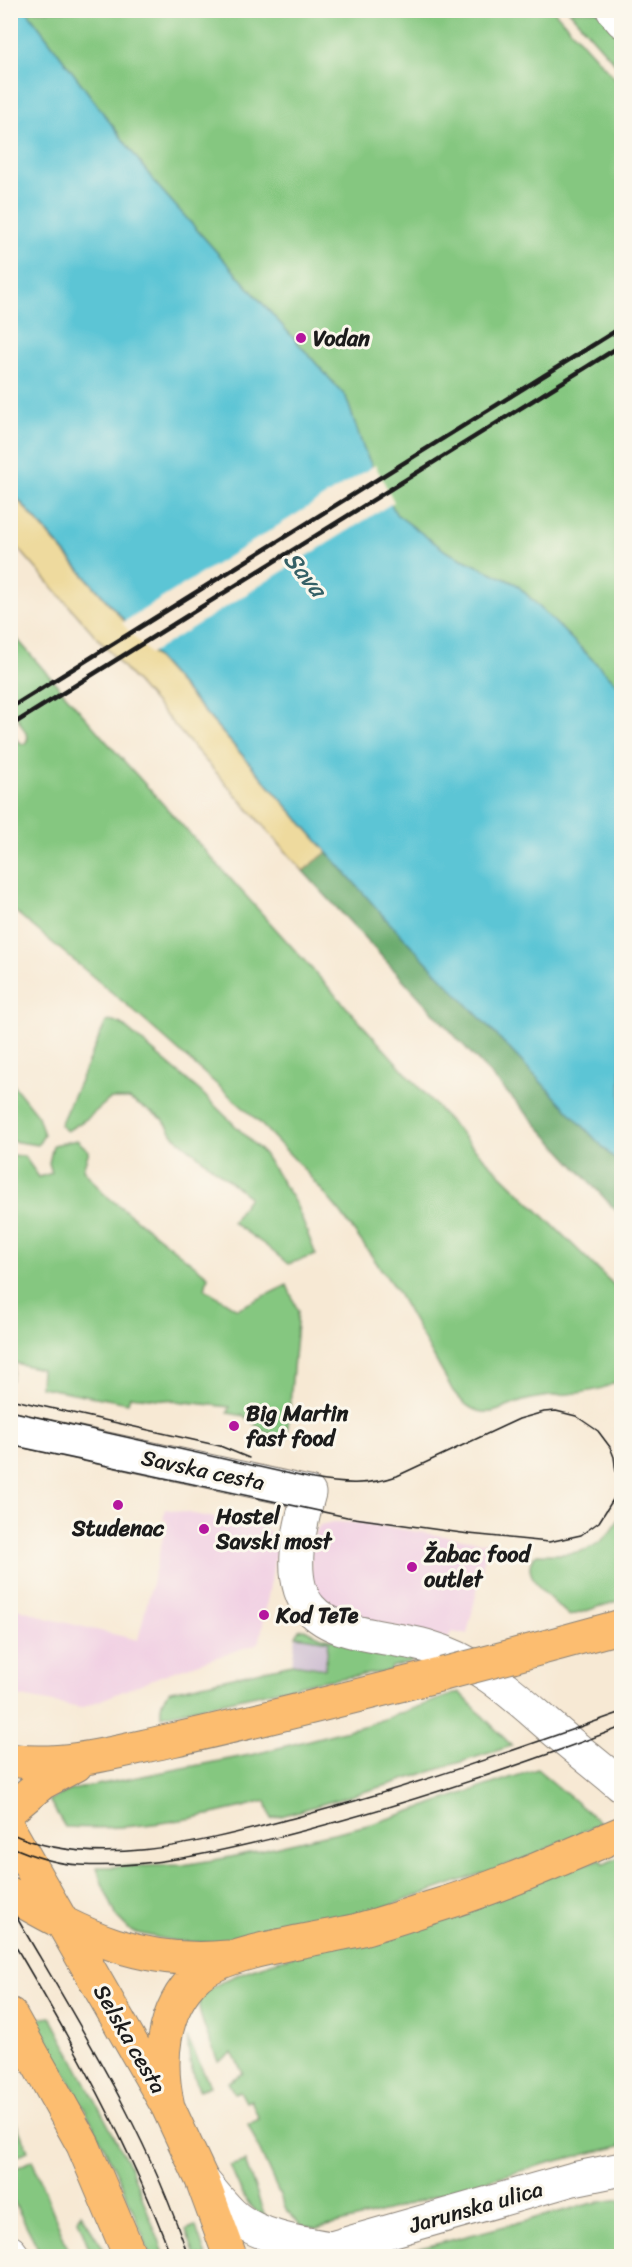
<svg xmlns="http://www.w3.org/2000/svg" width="632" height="2267" viewBox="0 0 632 2267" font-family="Sriracha,sans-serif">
	<rect width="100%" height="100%" fill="#fbf7ec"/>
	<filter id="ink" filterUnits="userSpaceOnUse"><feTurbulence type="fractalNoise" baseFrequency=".0167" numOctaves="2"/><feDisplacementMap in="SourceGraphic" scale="12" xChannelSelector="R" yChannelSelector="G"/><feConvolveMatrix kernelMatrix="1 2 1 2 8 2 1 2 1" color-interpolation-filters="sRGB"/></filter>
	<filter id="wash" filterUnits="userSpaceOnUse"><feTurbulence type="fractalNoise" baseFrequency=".008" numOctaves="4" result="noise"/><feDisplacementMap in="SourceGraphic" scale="24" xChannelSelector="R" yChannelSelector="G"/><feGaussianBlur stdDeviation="1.35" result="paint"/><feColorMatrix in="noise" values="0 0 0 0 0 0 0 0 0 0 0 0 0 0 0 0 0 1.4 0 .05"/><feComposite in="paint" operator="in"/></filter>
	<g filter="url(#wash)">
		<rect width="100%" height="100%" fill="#f7e9d4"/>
		<path fill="#f1d0e3" d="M166 1509 264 1527 270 1532 277 1546 260 1640 256 1644 163 1675 81 1708 11 1695V1606L50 1619 138 1640 167 1521 163 1519Z
			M333 1522 361 1523 488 1543 467 1634 452 1632 447 1639 337 1615 312 1592 310 1543 320 1525Z"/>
		<path fill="#cebed1" d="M296 1636 329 1641 325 1669 292 1664Z"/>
		<path fill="#85c780" stroke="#50724e" stroke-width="1.5" d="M27 11H554L621 85V688L516 584 447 552 396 514 364 450 346 397 156 184Z
			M569 11H602L621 40V70Z
			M11 632 105 740 471 1145 621 1292V1379C596 1397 557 1392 527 1400 513 1403 497 1414 483 1412 471 1411 460 1400 453 1391L396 1290 341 1213 300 1165 257 1120 128 1006 11 908V731C15 737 17 744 26 744L28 737 11 706Z
			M113 1021 121 1024 200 1091 264 1154 296 1204 316 1255 288 1264 265 1245 232 1222 249 1197 174 1136 163 1119 129 1099H110L88 1118 67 1131 60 1125 106 1022Z
			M11 1082 38 1116 44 1135 38 1145 11 1141Z
			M77 1140 89 1151 83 1169 103 1193 208 1276 205 1289 237 1309 287 1285 298 1311 287 1438 265 1432 244 1416 228 1413 230 1407 130 1396 128 1403 40 1387 41 1369 15 1363 11 1381V1155L24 1156 39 1177 52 1173 49 1163 53 1145Z
			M621 1515V1600L570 1616C557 1604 513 1573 537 1554 577 1556 602 1552 621 1515Z
			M304 1629 322 1637 409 1657 413 1661 392 1667 390 1671 315 1682 161 1716C160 1705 162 1697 171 1691L292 1664 325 1669 329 1641 296 1636 299 1630Z
			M459 1692 512 1746 391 1784 271 1819 266 1801C200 1819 134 1831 65 1827L49 1800 71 1790 255 1754 367 1725Z
			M537 1769 601 1823 532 1856 380 1909 248 1938 211 1943 174 1941 132 1932 117 1917 101 1881 97 1867 183 1865 231 1857 372 1824Z
			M621 1856V2146L548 2163 471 2185 387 2211 316 2229 302 2226 287 2211 248 2124 259 2119 251 2100 246 2102 240 2091 234 2093 228 2082 243 2073 232 2053 218 2062C214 2050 197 2014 199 2004 201 1988 235 1976 249 1970L601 1859 604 1864Z
			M51 2017 130 2166 165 2256H150C122 2173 78 2095 35 2019Z
			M187 2037 210 2086 199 2090 190 2063Z
			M10 2109 28 2151 11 2159H10Z
			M32 2160 71 2256H42L11 2196V2171Z
			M245 2161 266 2219C246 2207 239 2188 230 2166Z
			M621 2199V2250L618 2256H390L593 2203Z
			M81 2213 108 2256H92L78 2220Z
			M195 2226 196 2227 206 2256H195L186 2230Z"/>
		<path fill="#6cac6e" stroke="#446445" stroke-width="1.5" d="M327 852 387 920 621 1166V1216L303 871Z"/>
		<path fill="#eeda9e" stroke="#857b5d" stroke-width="1.5" d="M10 491 327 852 303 871 11 540Z"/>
		<path fill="#5bc5d5" stroke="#3c7078" stroke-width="1.5" d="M10 11H27L156 184 346 397 364 450 396 514 447 552 516 584 621 688V1166L387 920 11 491Z"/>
		<path fill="#f7e9d4" d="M375 465 394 502 150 654 122 623Z"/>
	</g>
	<g filter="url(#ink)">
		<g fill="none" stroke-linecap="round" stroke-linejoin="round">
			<defs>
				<path id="minor" d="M613 10 622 21
					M10 1428 309 1493C300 1525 286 1580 310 1608 334 1637 392 1636 426 1646 486 1663 519 1701 565 1739 584 1755 603 1770 622 1786
					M203 2181C212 2192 221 2203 231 2213 256 2237 298 2243 331 2248L573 2179 622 2169
					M10 2252 13 2256"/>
				<path id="major" d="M512 1656 622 1626
					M10 1760C64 1768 120 1751 172 1740 263 1720 353 1697 443 1674
					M10 1810 42 1783 76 1765
					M10 1831 168 2107 202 2180 230 2256
					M10 1894C83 1936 142 1966 228 1957
					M10 2014 83 2145 130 2256
					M168 2107C158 2063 161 2009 197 1976 227 1950 317 1940 358 1930 384 1923 410 1914 436 1906 500 1887 560 1859 622 1833"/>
			</defs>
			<use href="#minor" stroke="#8a8278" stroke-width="35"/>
			<use href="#major" stroke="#8a8278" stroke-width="35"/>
			<use href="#minor" stroke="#fff" stroke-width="33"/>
			<use href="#major" stroke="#fcbd6f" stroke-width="33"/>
			<path stroke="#1c1c1c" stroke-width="1.5" d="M10 1399 220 1446 249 1458
				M10 1411 313 1479C341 1484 369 1486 397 1476L519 1419 544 1412 556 1411 576 1416 598 1431 610 1447 614 1457 617 1481 614 1498 599 1522 581 1535 549 1542 469 1534 347 1517 10 1445
				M10 1833C98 1874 212 1839 301 1816 410 1787 515 1750 622 1712
				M10 1846C32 1856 56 1864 80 1865 149 1869 216 1852 283 1836 398 1807 511 1769 622 1727
				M10 1906C76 2020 148 2132 188 2256
				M10 1937C71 2040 130 2144 171 2256"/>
			<path stroke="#1c1c1c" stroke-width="4.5" d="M10 708 622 327
				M10 726 622 345"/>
			<defs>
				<path id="major-bridge" d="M443 1674 512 1656"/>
			</defs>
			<use href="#major-bridge" stroke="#8a8278" stroke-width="35" stroke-linecap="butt"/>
			<use href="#major-bridge" stroke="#fcbd6f" stroke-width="33"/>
		</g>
	</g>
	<g fill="#b5179e" stroke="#fbf7ec" stroke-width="2">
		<circle cx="301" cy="338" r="6"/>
		<circle cx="234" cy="1426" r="6"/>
		<circle cx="118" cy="1505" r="6"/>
		<circle cx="204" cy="1529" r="6"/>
		<circle cx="412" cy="1567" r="6"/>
		<circle cx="264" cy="1615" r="6"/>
	</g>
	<g text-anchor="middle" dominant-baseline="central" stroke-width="6" stroke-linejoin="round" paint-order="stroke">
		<g font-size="22" font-weight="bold" fill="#1c1c1c" stroke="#fbf7ec" text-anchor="start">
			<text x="313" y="338">Vodan</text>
			<text x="246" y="1413">Big Martin<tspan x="246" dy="25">fast food</tspan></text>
			<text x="216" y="1516">Hostel<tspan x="216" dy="25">Savski most</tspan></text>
			<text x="118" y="1528" text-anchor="middle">Studenac</text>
			<text x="424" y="1554">Žabac food<tspan x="424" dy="25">outlet</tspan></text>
			<text x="276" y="1615">Kod TeTe</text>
		</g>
		<g font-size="22" fill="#1c1c1c" stroke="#fbf7ec">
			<text transform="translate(203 1470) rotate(12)">Savska cesta</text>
			<text transform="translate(130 2039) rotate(60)">Selska cesta</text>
			<text transform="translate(476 2207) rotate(-16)">Jarunska ulica</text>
		</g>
		<g font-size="24" font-style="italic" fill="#356066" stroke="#fbf7ec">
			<text transform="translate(305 574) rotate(50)">Sava</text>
		</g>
	</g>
	<rect width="632" height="2267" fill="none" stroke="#fbf7ec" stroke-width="36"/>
</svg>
